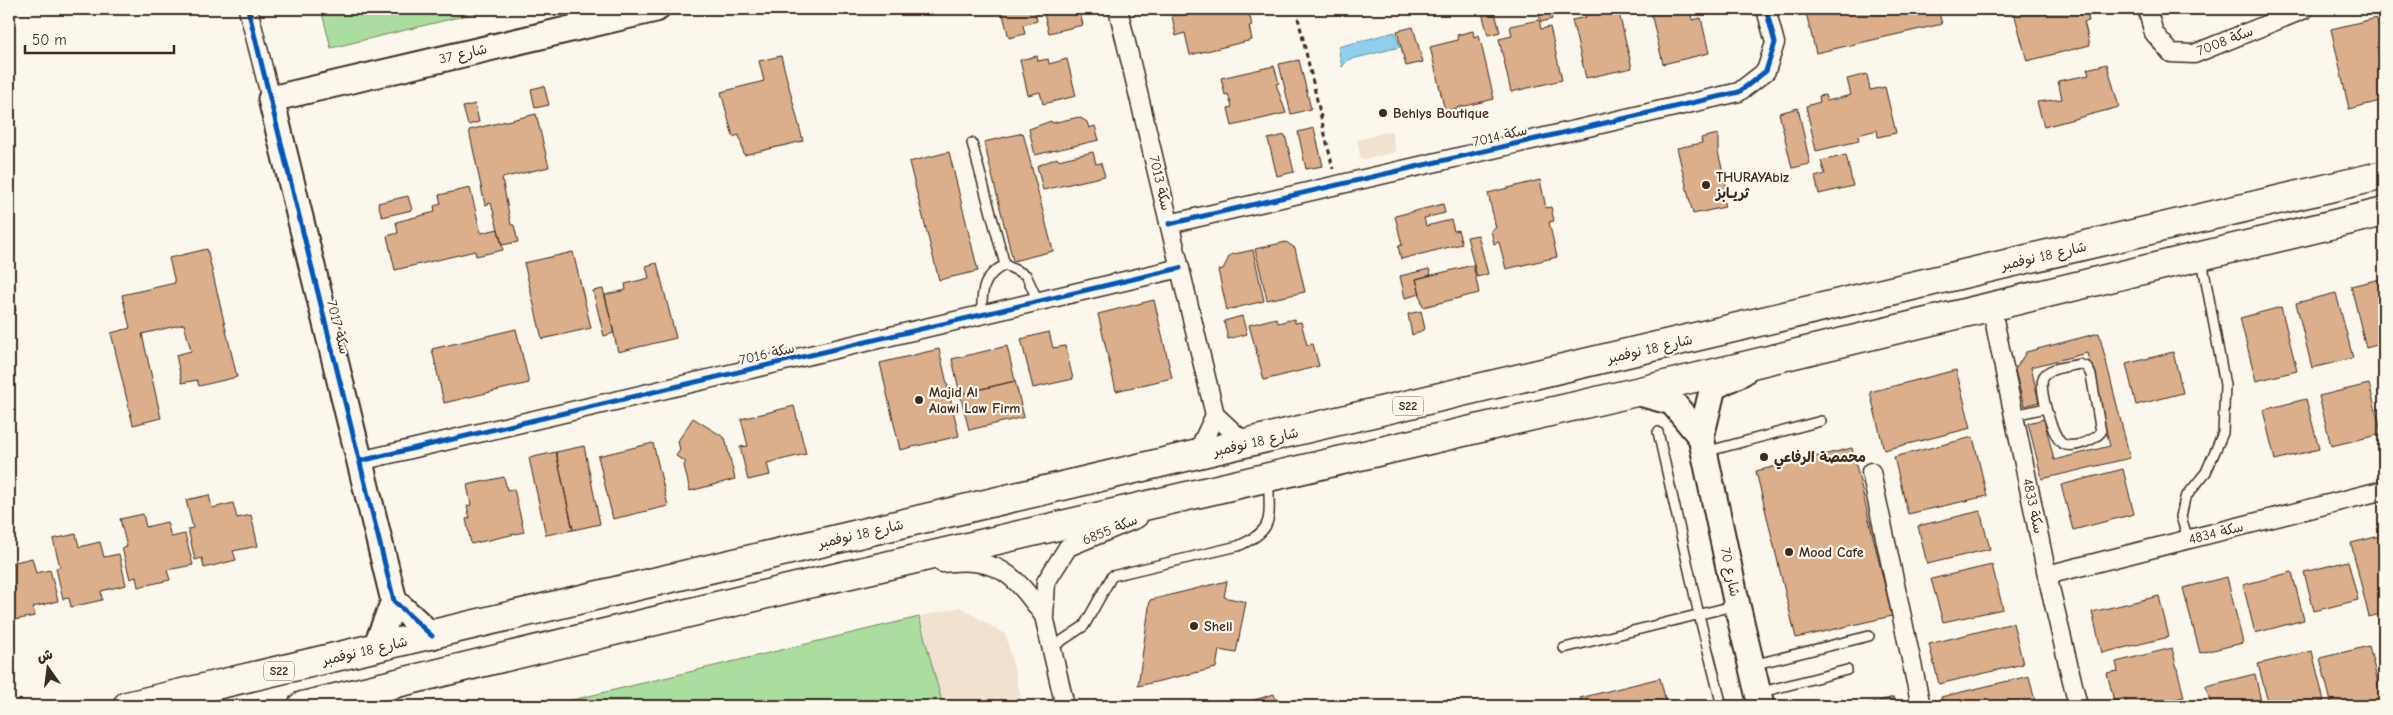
<svg xmlns="http://www.w3.org/2000/svg" width="2393" height="715" viewBox="0 0 2393 715" font-family="'Comic Neue','Playpen Sans Arabic',sans-serif">
	<rect width="100%" height="100%" fill="#fbf7ec"/>
	<filter id="ink" filterUnits="userSpaceOnUse"><feTurbulence type="fractalNoise" baseFrequency=".02" numOctaves="2"/><feDisplacementMap in="SourceGraphic" scale="10" xChannelSelector="R" yChannelSelector="G"/><feConvolveMatrix kernelMatrix="1 2 1 2 8 2 1 2 1" color-interpolation-filters="sRGB"/></filter>
	<g filter="url(#ink)">
		<path fill="#f1e1cf" d="M1391 131 1396 152 1361 160 1357 140Z
			M960 607 1006 635 1023 706H943L919 617Z"/>
		<path fill="#abdd9e" stroke="#73845e" d="M321 9H492L331 48Z
			M919 617 943 706H547Z"/>
		<path fill="#8dcfee" stroke="#6c8d9b" d="M1395 32 1400 47 1348 60 1342 67 1338 47Z"/>
		<path fill="#dbae8c" stroke="#3b2a1e" d="M994 9H1079L1083 25 1049 33 1043 10 1035 12 1037 21 1023 25 1025 34 1009 38 1002 11 995 13Z
			M1179 9H1248L1252 25 1249 26 1252 40 1190 55 1185 33 1176 36 1172 16 1181 14Z
			M1481 9H1494L1500 32 1488 35Z
			M1537 9H1549L1552 19 1541 22Z
			M1584 9H1606L1607 12 1618 9 1632 68 1586 78 1572 20 1586 17Z
			M1656 9H1690L1692 20 1701 18 1709 53 1663 64 1651 13 1657 12Z
			M1805 9H1938L1942 24 1816 53Z
			M2013 9H2086L2089 21 2084 22 2090 45 2027 61Z
			M2377 18 2384 50V100L2349 109 2331 29Z
			M1539 20 1541 29 1550 27 1562 80 1511 92 1499 39 1512 36 1510 26Z
			M1413 27 1423 62 1406 66 1397 31Z
			M1473 31 1474 37 1479 35 1494 99 1445 111 1430 47 1458 40 1457 35Z
			M781 56 803 141 744 155 739 135 733 137 721 92 764 81 759 61Z
			M1037 56 1038 61 1048 59 1049 64 1067 59 1076 96 1043 104 1040 92 1028 95 1020 60Z
			M1299 60 1311 109 1291 114 1279 64Z
			M2107 64 2119 107 2044 127 2037 102 2062 99 2058 81 2089 75 2087 69Z
			M1274 66 1279 83 1276 84 1286 113 1232 126 1228 108 1232 107 1228 94 1225 95 1221 78Z
			M1867 74 1870 90 1885 87 1896 133 1878 137 1877 130 1858 135 1859 141 1816 151 1806 106 1820 102 1819 96 1825 95 1827 101 1851 95 1847 79Z
			M544 86 549 105 535 108 531 89Z
			M475 104 479 122 468 125 463 107Z
			M1798 108 1810 164 1792 168 1779 113Z
			M536 114 549 167 502 178 511 225H514L518 242 502 245 491 203 485 205 469 130Z
			M1079 117 1087 122 1089 128 1095 126 1099 140 1035 155 1029 129 1051 121 1052 123Z
			M1314 128 1323 166 1306 169 1298 132Z
			M1023 133 1053 251 1013 261 984 142Z
			M1718 134V152L1729 197 1723 198 1725 207 1693 214 1677 148 1702 143 1701 138Z
			M1285 135 1294 172 1277 176 1268 139Z
			M949 152 978 271 939 280 909 162Z
			M1093 152 1096 164 1101 163 1105 176 1043 190 1037 166 1057 158 1058 160Z
			M1846 155 1853 186 1819 194 1815 177 1825 174 1821 161Z
			M1540 180 1546 208 1551 207 1554 221 1549 222 1557 257 1506 269 1499 242 1494 244 1491 230 1496 228 1488 193Z
			M470 188 481 233 498 229 503 250 476 256 475 251 395 270 387 236 398 233 396 222 435 212 434 206 441 204 439 195Z
			M408 196 412 210 382 217 378 203Z
			M1443 204 1445 213 1424 218 1426 226 1451 220 1454 231 1458 230 1462 244 1401 259 1398 246 1402 245 1395 216Z
			M1478 235 1488 274 1477 277 1467 237Z
			M1286 242 1295 248 1305 292 1267 300 1255 249Z
			M207 249 237 377 199 386 197 380 182 383 176 355 191 351 184 324 142 334 161 418 133 425 111 333 130 328 122 295 175 283 169 258Z
			M1253 250 1264 301 1227 310 1218 270 1223 269 1230 255Z
			M573 252 591 328 542 339 524 263Z
			M657 263 676 338 618 352 605 295 626 290 625 284 649 278 646 266Z
			M1473 265 1479 293 1423 307 1416 279Z
			M1429 269 1431 275 1416 279 1420 294 1405 298 1400 276Z
			M2384 278V343L2366 348 2351 286Z
			M9 281 16 311 9 313Z
			M603 289 614 333 604 336 593 291Z
			M2336 293 2353 358 2312 368 2296 303Z
			M1154 300 1172 378 1116 391 1098 314Z
			M2281 307 2297 371 2256 381 2240 318Z
			M1421 311 1425 329 1412 335 1408 314Z
			M1242 316 1247 334 1228 339 1224 321Z
			M1276 318 1278 323 1294 319 1295 323 1301 322 1307 345 1313 344 1319 366 1264 380 1249 325Z
			M516 329 529 383 444 403 432 349Z
			M1049 332 1053 348 1065 346 1073 379 1033 388 1021 339Z
			M2099 333 2130 458 2042 479 2028 423 2044 419 2054 460 2110 446 2087 353 2031 367 2039 402 2024 406 2015 370 2026 352Z
			M1007 346 1015 381 960 394 952 359Z
			M939 349 959 436 900 450 880 363Z
			M2173 352 2183 393 2136 405 2126 364Z
			M1956 370 1971 428 1884 450 1870 392Z
			M1015 381 1024 417 969 430 960 394Z
			M2369 384 2382 434 2331 446 2319 396Z
			M2306 399 2319 449 2275 460 2263 410Z
			M794 406 806 454 767 463 770 475 748 480 740 447 748 446 741 419Z
			M693 418 725 438 735 479 690 491 684 465 686 462 676 456 680 450 678 441Z
			M1973 437 1987 496 1908 514 1894 457Z
			M653 443 668 506 613 519 598 456Z
			M584 446 600 524 573 530 556 452Z
			M1852 448 1892 616 1796 638 1756 471Z
			M556 452 573 530 546 535 529 458Z
			M2123 469 2134 514 2073 530 2061 485Z
			M504 477 507 490 514 489 524 532 471 544 466 519 470 518 467 506 471 505 467 485Z
			M209 495 212 508 233 503 237 518 251 515 258 546 233 551 236 560 204 568 202 558 195 560 188 529 193 528 186 500Z
			M1980 511 1990 549 1927 564 1918 526Z
			M143 514 146 527 167 522 171 537 185 534 193 565 167 570 170 580 138 587 136 577 130 579 122 548 127 547 120 519Z
			M76 534 79 547 100 542 104 557 119 554 126 585 101 591 102 600 71 607 69 598 63 599 56 568 60 567 53 539Z
			M2384 535V613L2369 617 2351 543Z
			M9 553 11 563 32 558 36 573 50 570 58 601 33 607 35 616 9 621Z
			M2348 561 2358 600 2314 611 2304 572Z
			M1992 565 2003 609 1943 622 1931 579Z
			M2292 572 2304 620 2255 633 2243 585Z
			M2227 577 2243 643 2200 653 2183 588Z
			M1227 581 1224 597 1246 602 1236 653 1219 650 1216 668 1138 686 1150 600Z
			M2159 596 2169 637 2102 653 2092 612Z
			M2013 623 2023 664 1939 684 1929 644Z
			M2369 646 2382 699 2354 706H2332L2320 658Z
			M2172 648 2184 697 2145 706H2126L2125 698 2114 701 2107 673 2118 671 2116 662Z
			M2312 651 2324 701 2303 706H2269L2258 664Z
			M2255 674 2262 706H2211L2206 686Z
			M2029 676 2036 706H1944L1941 697Z
			M1660 678 1667 706H1582L1580 698Z
			M1274 694 1278 706H1253L1251 701Z
			M1894 697 1896 706H1859Z"/>
		<g fill="none" stroke-linecap="round" stroke-linejoin="round">
			<defs>
				<path id="lane" d="M972 143 1005 265 1026 275 1038 301
					M982 315C981 292 983 275 1005 265
					M2079 364 2087 367 2091 375 2101 432C2094 440 2075 449 2063 444 2053 439 2037 386 2044 376 2049 367 2070 367 2079 364Z
					M2014 415 2046 408
					M1658 432 1699 615 1722 706
					M1705 452 1821 421
					M2188 539 2181 517 2185 498 2206 472 2223 433 2225 385 2202 260
					M1051 648 1084 626 1112 576 1238 546C1277 529 1268 518 1269 480
					M1564 648 1737 605
					M1752 665 1869 636
					M1758 693 1847 670"/>
				<path id="street" d="M248 9 271 99
					M1118 9 1215 415 1246 444
					M2147 9 2154 33 2171 53 2194 54 2305 9
					M1169 224 1739 92 1766 71 1775 43 1766 9
					M1991 305 2047 575 2078 706
					M1196 456 1215 415
					M360 461 1180 268
					M1871 472 1921 706
					M942 563C997 555 1015 575 1044 616
					M2047 575 2384 490
					M1065 706 1044 616 1046 582 1068 547 1138 518"/>
				<path id="secondary" d="M1743 372 1713 387 1701 437 1737 605 1761 706
					M1636 392 1672 402 1701 437
					M432 636 394 601 271 99 656 9
					M375 649 394 601"/>
				<path id="primary" d="M127 706 2384 175
					M302 706 825 580 1636 392 2384 212"/>
			</defs>
			<use href="#lane" stroke="#3b2a1e" stroke-width="12"/>
			<use href="#street" stroke="#3b2a1e" stroke-width="21"/>
			<use href="#secondary" stroke="#3b2a1e" stroke-width="29"/>
			<use href="#primary" stroke="#3b2a1e" stroke-width="31"/>
			<path stroke="#3b2a1e" stroke-width="3" stroke-dasharray="5 4" stroke-linecap="butt" d="M1296 9 1333 169"/>
			<use href="#lane" stroke="#fbf7ec" stroke-width="9"/>
			<use href="#street" stroke="#fbf7ec" stroke-width="18"/>
			<use href="#secondary" stroke="#fbf7ec" stroke-width="25"/>
			<use href="#primary" stroke="#fbf7ec" stroke-width="28"/>
			<defs>
				<path id="cycleway" d="M248 9 394 601 432 636
					M1169 224 1739 92 1766 71 1775 43 1766 9
					M360 461 1180 268"/>
			</defs>
			<use href="#cycleway" stroke="#fbf7ec" stroke-width="8"/>
			<use href="#cycleway" stroke="#0057b8" stroke-width="5"/>
		</g>
	</g>
	<g fill="#3b2a1e" stroke="#fbf7ec" stroke-width="2">
		<circle cx="1383" cy="113" r="5"/>
		<circle cx="1706" cy="185" r="5"/>
		<circle cx="919" cy="400" r="5"/>
		<circle cx="1764" cy="457" r="5"/>
		<circle cx="1789" cy="552" r="5"/>
		<circle cx="1194" cy="626" r="5"/>
	</g>
	<g text-anchor="middle" dominant-baseline="central" stroke-width="4.5" stroke-linejoin="round" paint-order="stroke">
		<g fill="#fbf7ec" stroke="#75685c" stroke-width="1">
			<rect x="1393" y="396.5" width="30" height="19" rx="4"/>
			<rect x="264" y="661.5" width="30" height="19" rx="4"/>
		</g>
		<g font-size="12" font-weight="bold" fill="#3b2a1e">
			<text x="1408" y="406">S22</text>
			<text x="279" y="671">S22</text>
		</g>
		<g font-size="14" fill="#3b2a1e" stroke="#fbf7ec">
			<text transform="translate(2225 41) rotate(-21)">سكة 7008</text>
			<text transform="translate(463 54) rotate(-13)">شارع 37</text>
			<text transform="translate(1500 136) rotate(-13)">سكة 7014</text>
			<text transform="translate(1160 183) rotate(77)">سكة 7013</text>
			<text transform="translate(2044 256) rotate(-13)">شارع 18 نوفمبر</text>
			<text transform="translate(338 327) rotate(76)">سكة 7017</text>
			<text transform="translate(1650 349) rotate(-13)">شارع 18 نوفمبر</text>
			<text transform="translate(767 354) rotate(-13)">سكة 7016</text>
			<text transform="translate(1256 442) rotate(-13)">شارع 18 نوفمبر</text>
			<text transform="translate(2033 506) rotate(78)">سكة 4833</text>
			<text transform="translate(1110 530) rotate(-22)">سكة 6855</text>
			<text transform="translate(2216 533) rotate(-14)">سكة 4834</text>
			<text transform="translate(861 534) rotate(-13)">شارع 18 نوفمبر</text>
			<text transform="translate(1730 572) rotate(78)">شارع 70</text>
			<text transform="translate(365 651) rotate(-13)">شارع 18 نوفمبر</text>
		</g>
		<g font-size="14" font-weight="bold" fill="#3b2a1e" stroke="#fbf7ec" text-anchor="start">
			<text x="1393" y="113">Behlys Boutique</text>
			<text x="1716" y="177">THURAYAbiz<tspan x="1716" dy="16">ثريـابز</tspan></text>
			<text x="929" y="392">Majid Al<tspan x="929" dy="16">Alawi Law Firm</tspan></text>
			<text x="1774" y="457">محمصة الرفاعي</text>
			<text x="1799" y="552">Mood Cafe</text>
			<text x="1204" y="626">Shell</text>
		</g>
	</g>
	<rect width="2393" height="715" fill="none" stroke="#fbf7ec" stroke-width="30"/>
	<rect x="15" y="15" width="2363" height="685" fill="none" stroke="#3b2a1e" stroke-width="2" filter="url(#ink)"/>
	<g transform="translate(48 668) rotate(346)" stroke="#fbf7ec" stroke-width="4" paint-order="stroke">
	<path d="M0-4L9 19L0 12L-9 19Z" fill="#3b2a1e"/>
	<text y="-8" font-size="14" font-weight="bold" text-anchor="middle" fill="#3b2a1e">ش</text>
	</g>
	<path d="M25 45v8h149v-8" fill="none" stroke="#3b2a1e" stroke-width="2.5"/>
	<text x="32" y="45" font-size="15" fill="#3b2a1e" stroke="#fbf7ec" stroke-width="4" paint-order="stroke">50 m</text>
</svg>
